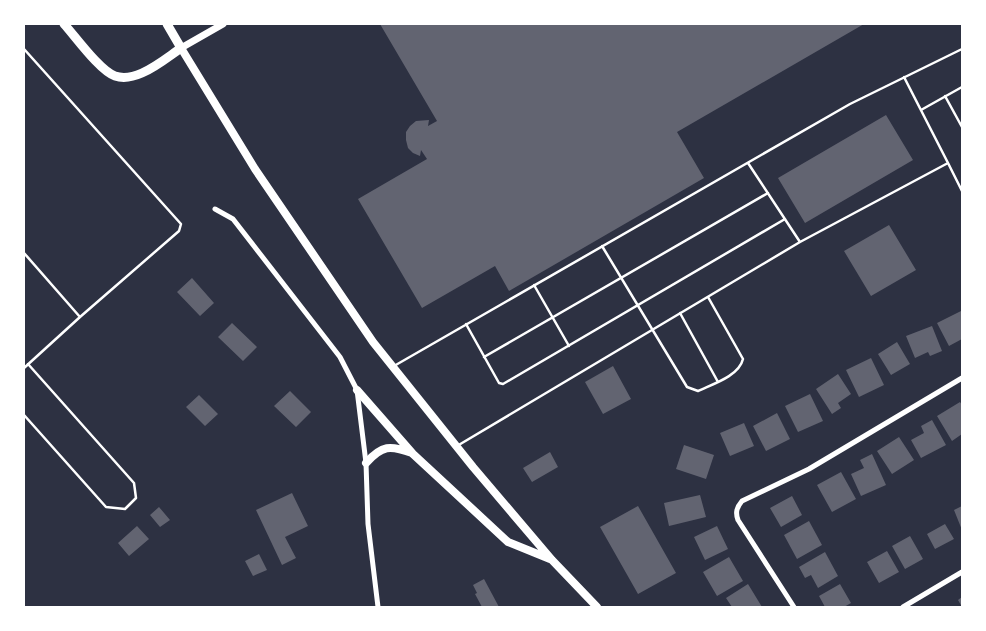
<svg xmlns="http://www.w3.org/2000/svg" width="986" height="631" viewBox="0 0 986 631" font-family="Jost,sans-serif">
	<rect width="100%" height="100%" fill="#2d3142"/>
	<path fill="#626471" d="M380 24H864L677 132 704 178 509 291 495 266 422 308 358 199 427 159 421 150 420 156 413 153 408 148 406 140V132L410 126 416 121 429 120 428 126 437 121Z
		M886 115 913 160 805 223 778 178Z
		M889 225 916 270 871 296 844 251Z
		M192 278 214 303 200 316 177 292Z
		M961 311 962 339 949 346 937 323Z
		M232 323 257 347 243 361 218 337Z
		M932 326 942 351 930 356 928 352 915 358 906 336Z
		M897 342 910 364 891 375 878 354Z
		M871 358 884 385 859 397 846 370Z
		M613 366 631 399 603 414 585 382Z
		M838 374 851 394 838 403 841 408 832 414 816 389Z
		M290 391 311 412 296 427 274 406Z
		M810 394 823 421 798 432 785 406Z
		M199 395 218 414 205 426 186 407Z
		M960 402 962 405V434L952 441 937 416Z
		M777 413 790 439 766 451 753 426Z
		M932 420 946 445 921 458 911 440 924 433 921 426Z
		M744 423 754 446 730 456 720 433Z
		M899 437 914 460 892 474 877 451Z
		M684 445 714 455 706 479 676 469Z
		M550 452 558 467 532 482 523 468Z
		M872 454 886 485 861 496 851 474 864 468 860 460Z
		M841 472 856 499 832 512 817 485Z
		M292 493 308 526 285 537 296 558 282 565 256 510Z
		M700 495 706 517 669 526 664 503Z
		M792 496 802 515 781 527 770 508Z
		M638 506 676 573 638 594 600 527Z
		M962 506V530L954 510Z
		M159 507 170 520 160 527 150 515Z
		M809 521 822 545 797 559 784 535Z
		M945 524 954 539 935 549 927 534Z
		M137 526 149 539 129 556 118 543Z
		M717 526 728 549 705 560 694 537Z
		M910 536 923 559 905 569 892 546Z
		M887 551 899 572 879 583 867 562Z
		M825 552 838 576 818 588 811 575 805 578 799 567Z
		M259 554 267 570 253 576 245 561Z
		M729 557 743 581 717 596 703 572Z
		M484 579 499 607H482L475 594 477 593 473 585Z
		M748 584 762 607H732L726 598Z
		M840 584 851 603 844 607H825L819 596Z
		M962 597V607L958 600Z"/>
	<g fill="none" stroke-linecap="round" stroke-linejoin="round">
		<path stroke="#fff" stroke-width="2.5" d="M24 49 181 224 179 231 80 317 24 253
			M945 96 962 127
			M921 110 962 87
			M948 163 962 191
			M800 242 948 163 904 77
			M602 246 687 387 698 391C713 384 739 376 743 359L708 297
			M534 285 569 346
			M680 313 718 382
			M466 324 499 383 503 384 785 219
			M484 357 768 193
			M394 366 850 104 962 49
			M24 368 80 317
			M24 415 106 507 125 509 136 498 134 483 28 364
			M457 446 800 242 748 163"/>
		<path stroke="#fff" stroke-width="5" d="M215 209 233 219 340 357 357 390 366 463 368 524 378 607
			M794 607 738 520C735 512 737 507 742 501L809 469 962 378
			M903 607 962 572"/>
		<path stroke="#fff" stroke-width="7" d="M181 48 223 24"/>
		<path stroke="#fff" stroke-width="8" d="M181 48 255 169 373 342 473 467 552 560 597 607
			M357 390 413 454 508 542 550 559
			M366 463C382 445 390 445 412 453"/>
		<path stroke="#fff" stroke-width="9" d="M64 24C75 36 100 71 115 76 124 79 133 77 142 73 156 67 168 57 181 48L167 24"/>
	</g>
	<rect width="986" height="631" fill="none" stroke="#ffffff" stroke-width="50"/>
</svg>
